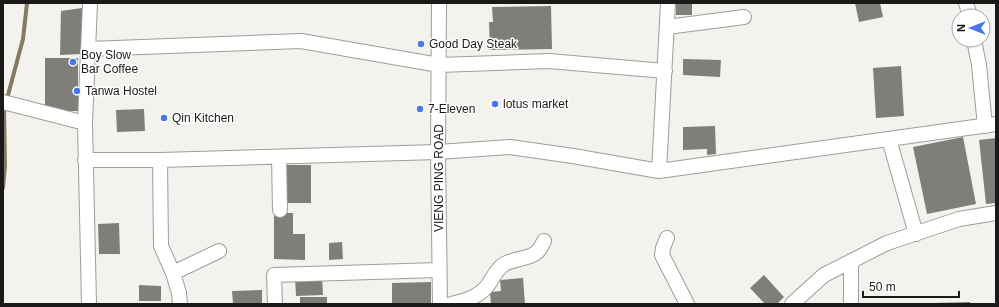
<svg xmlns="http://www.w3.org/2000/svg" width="999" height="307" viewBox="0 0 999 307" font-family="Arial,sans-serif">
	<rect width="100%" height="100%" fill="#f4f2ee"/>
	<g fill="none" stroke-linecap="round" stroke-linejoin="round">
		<path stroke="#867a62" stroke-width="4" d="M3 188 5 165 4 110 23 39 27 3"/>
	</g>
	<path fill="#807e7a" d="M676 3H692V15H676Z
		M855 3H880L883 17 859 22Z
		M551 6 552 49 490 50 489 22H493L492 7Z
		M82 8V54L60 55 61 11Z
		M45 58H78V111H45Z
		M683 59 721 60 720 77 683 75Z
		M901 66 904 116 876 118 873 68Z
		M144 109 145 131 117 132 116 110Z
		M715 126 716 154 707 155V149L683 150V127Z
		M963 137 976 204 927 214 913 147Z
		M996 138V203L986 204 979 140Z
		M283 165H311V203H283Z
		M274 213H293V234H305V260L274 259Z
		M119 223 120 254H99L98 224Z
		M342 242 343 259 329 260V243Z
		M764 275 784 297 777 304H765L750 288Z
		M322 276 323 295 296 296 295 277Z
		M523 278 525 304H491L490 292 501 291 500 280Z
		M431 282V304H392V283Z
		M139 285 161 286V301H139Z
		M262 290V304H233L232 291Z
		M300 297H327V304H300Z
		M970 302V304H933V303Z"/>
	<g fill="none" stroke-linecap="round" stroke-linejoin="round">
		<defs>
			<path id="minor" d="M439 3 438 152 440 304
				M966 3 970 16
				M667 27 744 17
				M974 40 979 65 985 126
				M88 49 301 41 439 65 549 61 665 71
				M3 102 85 123
				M889 139 916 234
				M279 157 280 210
				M85 160H160L438 152 510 147 573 156 659 171 996 124
				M160 160 161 246 173 273 179 293 180 304
				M659 171 668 3
				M667 238 663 248 662 255 687 304
				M851 261V304
				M173 273 219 251
				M89 304 85 123 90 3
				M275 304 274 275 439 270
				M451 304C465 301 479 297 488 285 493 278 496 270 503 265 513 258 528 260 537 252 540 250 542 245 544 241
				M792 304 824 275 887 243 959 219 996 213"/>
		</defs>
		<use href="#minor" stroke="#9f9d99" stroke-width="16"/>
		<use href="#minor" stroke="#fff" stroke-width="14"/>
	</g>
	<g fill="#4877e9" stroke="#fff" stroke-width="1.5">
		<circle cx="421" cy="44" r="4"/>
		<circle cx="73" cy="62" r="4"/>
		<circle cx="77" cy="91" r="4"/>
		<circle cx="495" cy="104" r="4"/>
		<circle cx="420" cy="109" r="4"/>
		<circle cx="164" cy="118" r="4"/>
	</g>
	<g text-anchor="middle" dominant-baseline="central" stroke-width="3" stroke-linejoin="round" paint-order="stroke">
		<g font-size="12" fill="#1b1a19" stroke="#fff" text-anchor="start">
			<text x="429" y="44">Good Day Steak</text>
			<text x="81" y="55">Boy Slow<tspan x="81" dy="14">Bar Coffee</tspan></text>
			<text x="85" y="91">Tanwa Hostel</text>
			<text x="503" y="104">lotus market</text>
			<text x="428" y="109">7-Eleven</text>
			<text x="172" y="118">Qin Kitchen</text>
		</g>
		<g font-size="12" fill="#1b1a19" stroke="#fff">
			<text transform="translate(439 178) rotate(-90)">VIENG PING ROAD</text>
		</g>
	</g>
	<rect width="999" height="307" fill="none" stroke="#1b1a19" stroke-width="8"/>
	<g transform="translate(971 28) rotate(270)"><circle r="19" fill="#ffffff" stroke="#a4a3a3"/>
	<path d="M0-3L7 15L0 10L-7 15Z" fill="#4877e9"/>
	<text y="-6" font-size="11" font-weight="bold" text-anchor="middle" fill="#1b1a19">N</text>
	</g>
	<path d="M863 291v6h96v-6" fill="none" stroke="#1b1a19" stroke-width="2"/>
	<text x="869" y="291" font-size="12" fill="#1b1a19" stroke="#ffffff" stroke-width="3" paint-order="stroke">50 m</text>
</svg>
